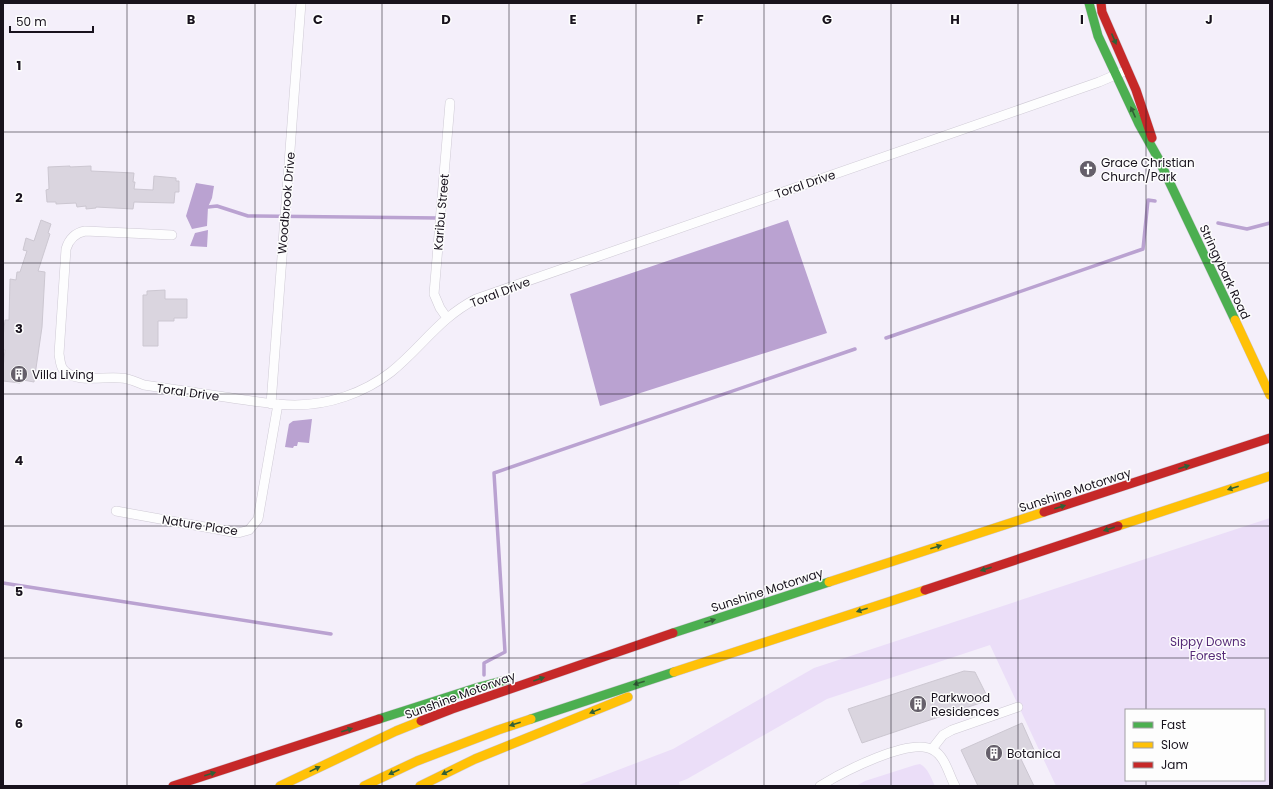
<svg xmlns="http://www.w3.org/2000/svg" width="1273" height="789" viewBox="0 0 1273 789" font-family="Poppins,sans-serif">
	<rect width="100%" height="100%" fill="#f4effa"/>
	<path fill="#ede4f6" d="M1138 780H1239L1241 786H1119Z"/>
	<path fill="#ebdef8" d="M1270 518V786H1241L1239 780H1264V710H1126V780H1138L1119 786H1056L990 645 827 699 687 779 679 782 680 786H576L673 749 814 668Z
		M920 764C928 768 931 778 935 786H856L865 781 915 765Z"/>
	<path fill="#baa2d1" d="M196 183 214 186 212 198 208 207 207 226 192 229 186 216Z
		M788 220 827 333 600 406 570 294Z
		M208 230 207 247 190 246 195 233Z
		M312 419 309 443 298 442 297 446H294L293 448 285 447 289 424 293 421Z"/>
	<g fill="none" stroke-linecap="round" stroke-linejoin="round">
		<path stroke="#baa2d1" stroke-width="3.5" d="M208 207 217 206 248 216H256L439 218
			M1218 223 1247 229 1270 223
			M886 338 1143 249 1148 200 1155 201
			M3 583 331 634
			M484 675V663L505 652 494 473 855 349"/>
	</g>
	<path fill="#dad5df" stroke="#ccc7d1" d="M70 166V167L91 166V171L134 173 133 182H135L134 189 153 190 154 176 176 178V181H179V192H175L174 203 134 202 133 209 96 207V208L86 209V206L77 207 76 203 56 204V202H47L46 190 49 189 48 167Z
		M41 220 51 224 48 233 50 234 38 271 45 272 42 327 34 382 23 380V381H20V383L3 381V368L5 350H3V337L5 320H9L10 279 16 280 17 272H20L27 251 23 250 26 238 34 241Z
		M165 290V299H187V318H174V321H158V346H143V295H147V291Z
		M964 671 975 672 989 700 862 743 848 709Z
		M1022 723 1034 750 1020 757 1034 786H978L961 750Z"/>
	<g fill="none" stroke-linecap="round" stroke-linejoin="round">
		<defs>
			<path id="street" d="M172 235 85 231C75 233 69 239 66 249L59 354C60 359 60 365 63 369 74 384 104 376 120 378 129 378 136 382 144 385 171 389 198 393 225 397 248 400 271 405 295 405 329 405 364 393 391 372 422 347 439 318 476 299L1099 82 1127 70
				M447 318 440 308 434 294 450 103
				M271 404 301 3
				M116 511 238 533 249 530 258 519 278 404
				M932 749 943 735 952 730 1018 707
				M820 786C841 773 911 736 933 750 945 756 949 775 955 786"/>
			<path id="fast" d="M1089 3 1098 36 1139 124 1158 158 1235 320
				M673 633 829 582
				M379 719 479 687 506 680
				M531 719 674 672"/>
			<path id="slow" d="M1235 320 1270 395
				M1118 526 1270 476
				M829 582 1044 512
				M674 672 925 590
				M280 786 396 731 421 721
				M364 786 417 761 498 730 531 719
				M420 786 475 759 628 697"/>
			<path id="jam" d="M1101 3 1102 12 1136 90 1152 138
				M1044 512 1270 438
				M925 590 1118 526
				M421 721 452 709 673 633
				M173 786 379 719"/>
		</defs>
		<use href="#street" stroke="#cfcad5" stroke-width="10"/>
		<use href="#fast" stroke="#cfcad5" stroke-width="10"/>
		<use href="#slow" stroke="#cfcad5" stroke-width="10"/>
		<use href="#jam" stroke="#cfcad5" stroke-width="10"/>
		<use href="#street" stroke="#fdfdfe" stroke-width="9"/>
		<use href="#fast" stroke="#4caf50" stroke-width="9"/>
		<use href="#slow" stroke="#ffc107" stroke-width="9"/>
		<use href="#jam" stroke="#c62828" stroke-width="9"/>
	</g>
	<defs><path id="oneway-solid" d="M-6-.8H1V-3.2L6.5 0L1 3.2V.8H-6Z"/></defs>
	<g fill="#326036">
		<use href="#oneway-solid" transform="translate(1114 39) rotate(67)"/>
		<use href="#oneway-solid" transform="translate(1133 112) rotate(-114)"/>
		<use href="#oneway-solid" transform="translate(1184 467) rotate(-18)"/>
		<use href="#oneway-solid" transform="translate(1233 488) rotate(162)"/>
		<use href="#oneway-solid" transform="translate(1060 507) rotate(-18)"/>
		<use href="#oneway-solid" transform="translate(1109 529) rotate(162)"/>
		<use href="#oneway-solid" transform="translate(936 547) rotate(-18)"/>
		<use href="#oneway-solid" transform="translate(986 569) rotate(162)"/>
		<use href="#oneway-solid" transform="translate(862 610) rotate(162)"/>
		<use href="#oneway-solid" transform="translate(710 621) rotate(-18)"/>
		<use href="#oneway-solid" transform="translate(539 679) rotate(-19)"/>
		<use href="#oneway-solid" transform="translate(639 683) rotate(162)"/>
		<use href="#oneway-solid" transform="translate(595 711) rotate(158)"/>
		<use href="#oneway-solid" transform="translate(515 724) rotate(162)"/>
		<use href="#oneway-solid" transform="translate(347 730) rotate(-18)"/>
		<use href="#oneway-solid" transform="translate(315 769) rotate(-26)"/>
		<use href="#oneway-solid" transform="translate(394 772) rotate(155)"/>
		<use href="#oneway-solid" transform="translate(447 772) rotate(154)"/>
		<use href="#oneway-solid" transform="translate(210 774) rotate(-17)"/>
	</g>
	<path fill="none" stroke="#18121d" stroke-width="1" stroke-opacity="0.55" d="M127 3V786M255 3V786M382 3V786M509 3V786M636 3V786M764 3V786M891 3V786M1018 3V786M1146 3V710M3 132H1270M3 263H1270M3 394H1270M3 526H1270M3 658H1270M1146 780V786"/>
	<defs>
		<symbol id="church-disc" viewBox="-11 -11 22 22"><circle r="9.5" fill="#655f6a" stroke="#fdfdfd"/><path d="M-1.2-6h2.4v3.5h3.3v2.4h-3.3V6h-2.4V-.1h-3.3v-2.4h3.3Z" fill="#fff"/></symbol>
		<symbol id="building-disc" viewBox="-11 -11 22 22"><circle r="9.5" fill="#655f6a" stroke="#fdfdfd"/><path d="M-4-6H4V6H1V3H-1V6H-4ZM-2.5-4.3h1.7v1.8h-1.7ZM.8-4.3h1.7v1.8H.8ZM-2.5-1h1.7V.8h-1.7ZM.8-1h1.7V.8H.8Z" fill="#fff"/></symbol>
	</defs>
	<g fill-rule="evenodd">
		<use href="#church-disc" x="1078" y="159" width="20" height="20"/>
		<use href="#building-disc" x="9" y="364" width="20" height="20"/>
		<use href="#building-disc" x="908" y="694" width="20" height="20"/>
		<use href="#building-disc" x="984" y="743" width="20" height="20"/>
	</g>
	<g text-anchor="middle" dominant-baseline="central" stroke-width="3" stroke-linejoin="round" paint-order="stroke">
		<g font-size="12" fill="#18121d" stroke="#fdfdfd" text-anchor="start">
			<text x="1101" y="162">Grace Christian<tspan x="1101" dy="14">Church/Park</tspan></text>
			<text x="32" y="374">Villa Living</text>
			<text x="931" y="697">Parkwood<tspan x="931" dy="14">Residences</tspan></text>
			<text x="1007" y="753">Botanica</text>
		</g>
		<g font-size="12" fill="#18121d" stroke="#fdfdfd">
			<text transform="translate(805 184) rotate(-19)">Toral Drive</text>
			<text transform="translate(286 203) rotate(-85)">Woodbrook Drive</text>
			<text transform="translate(441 212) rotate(-85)">Karibu Street</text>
			<text transform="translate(1225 272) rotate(65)">Stringybark Road</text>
			<text transform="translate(500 292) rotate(-21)">Toral Drive</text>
			<text transform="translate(188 392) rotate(8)">Toral Drive</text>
			<text transform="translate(1075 490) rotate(-18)">Sunshine Motorway</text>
			<text transform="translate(200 525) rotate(9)">Nature Place</text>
			<text transform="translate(767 590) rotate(-18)">Sunshine Motorway</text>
			<text transform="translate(460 695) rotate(-20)">Sunshine Motorway</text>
		</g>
		<g font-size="12" fill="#572c79" stroke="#fdfdfd">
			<text x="1208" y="641">Sippy Downs<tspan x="1208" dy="14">Forest</tspan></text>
		</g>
	</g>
	<g font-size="13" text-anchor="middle" font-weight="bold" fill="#18121d" stroke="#fdfdfd" stroke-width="3" stroke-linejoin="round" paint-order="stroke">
		<text x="191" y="24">B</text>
		<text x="318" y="24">C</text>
		<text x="446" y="24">D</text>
		<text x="573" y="24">E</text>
		<text x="700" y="24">F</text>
		<text x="827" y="24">G</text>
		<text x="955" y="24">H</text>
		<text x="1082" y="24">I</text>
		<text x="1209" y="24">J</text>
		<text x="19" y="70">1</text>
		<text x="19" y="202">2</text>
		<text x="19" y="333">3</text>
		<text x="19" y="465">4</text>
		<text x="19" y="596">5</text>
		<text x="19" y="728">6</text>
	</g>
	<rect width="1273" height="789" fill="none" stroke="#18121d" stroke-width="8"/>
	<rect x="1125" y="709" width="140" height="72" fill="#fdfdfd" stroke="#a19fa3"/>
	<rect x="1133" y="722" width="20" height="6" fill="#4caf50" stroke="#a19fa3"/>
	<text x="1161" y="729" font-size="12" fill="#18121d">Fast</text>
	<rect x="1133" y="742" width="20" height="6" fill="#ffc107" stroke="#a19fa3"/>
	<text x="1161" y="749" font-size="12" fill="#18121d">Slow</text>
	<rect x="1133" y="762" width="20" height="6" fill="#c62828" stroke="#a19fa3"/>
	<text x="1161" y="769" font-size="12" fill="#18121d">Jam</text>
	<path d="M10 26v6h83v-6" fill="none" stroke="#18121d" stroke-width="2"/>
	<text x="16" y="26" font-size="12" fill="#18121d" stroke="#fdfdfd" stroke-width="3" paint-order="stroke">50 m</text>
</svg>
